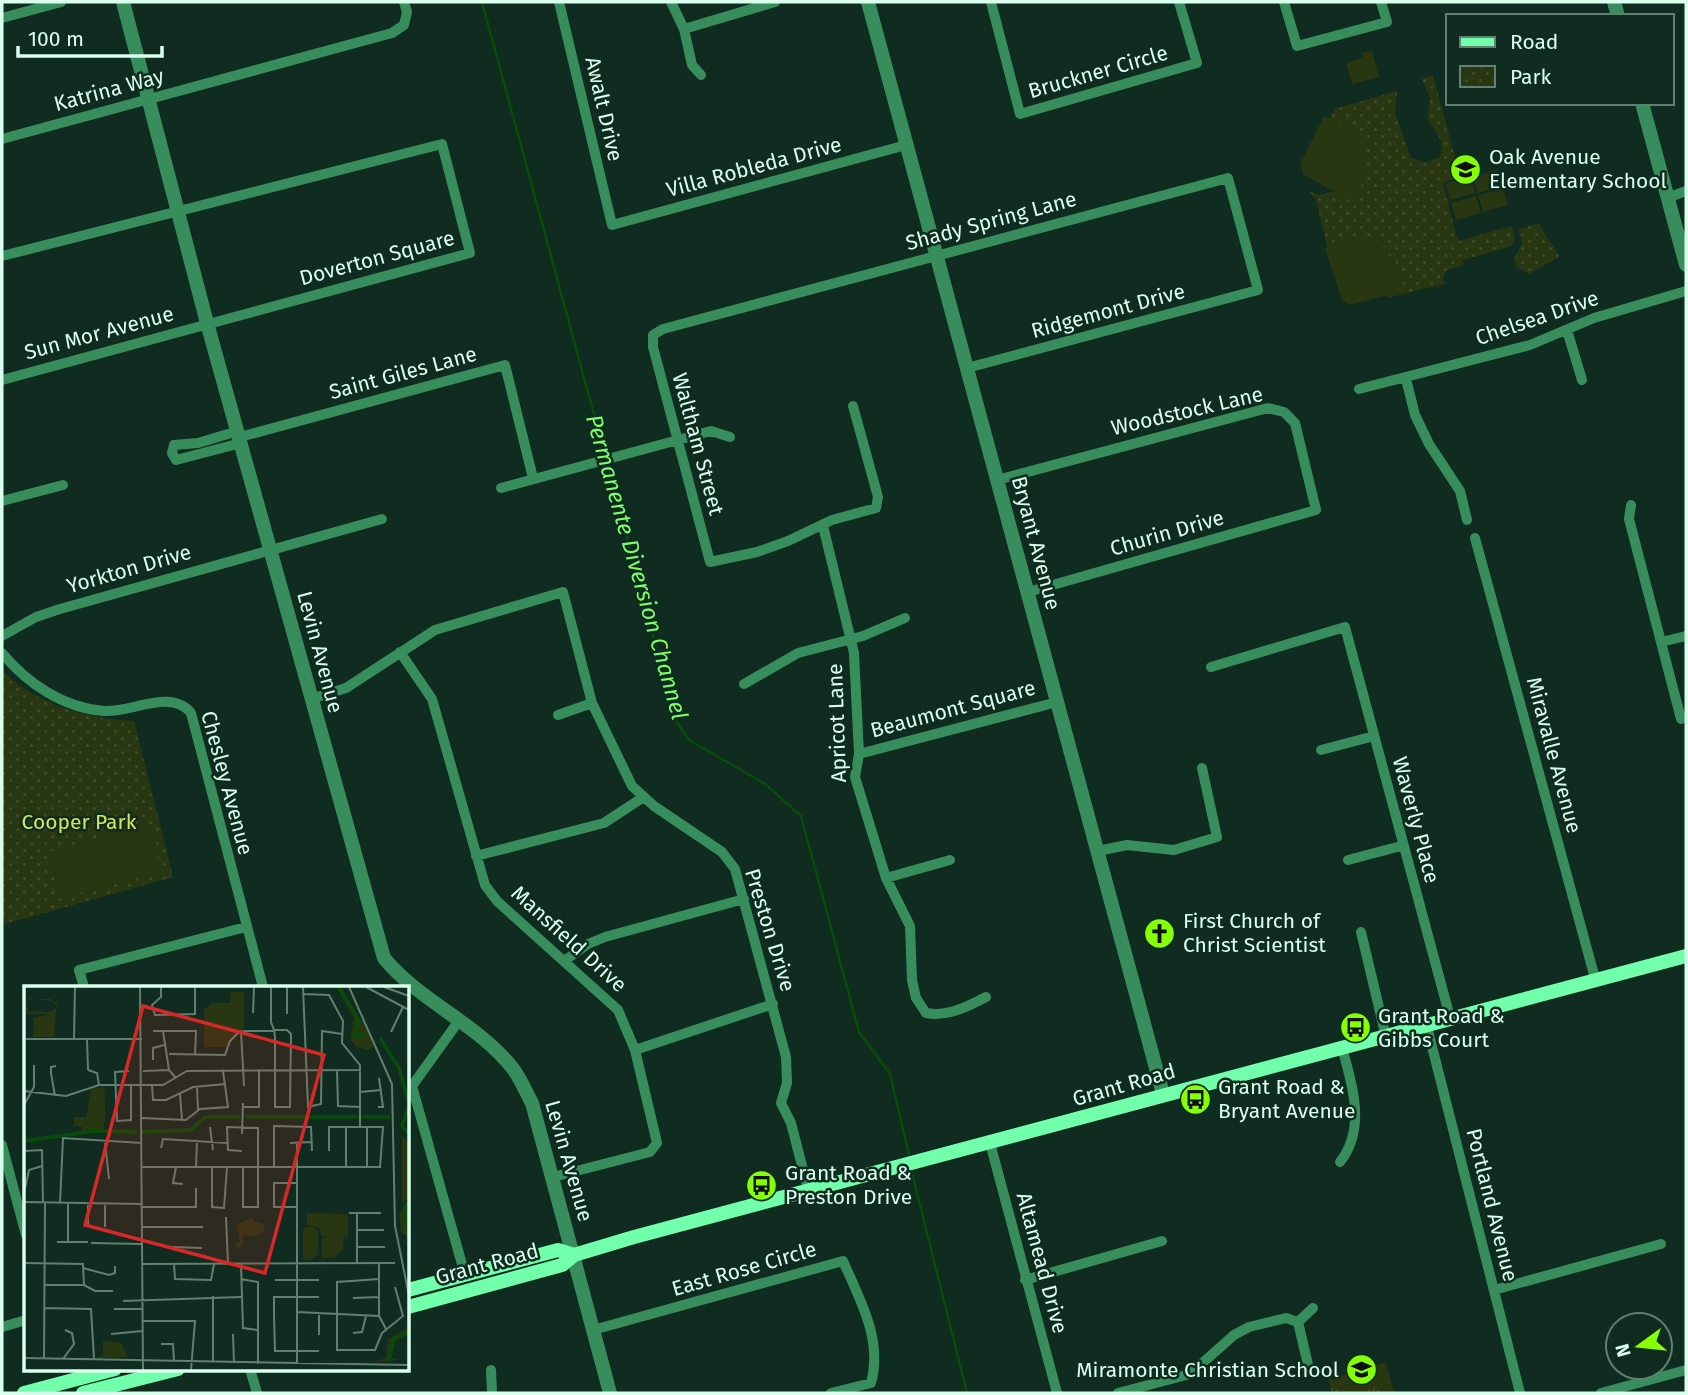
<svg xmlns="http://www.w3.org/2000/svg" width="1688" height="1395" viewBox="0 0 1688 1395" font-family="'Fira Sans',sans-serif">
	<defs>
		<pattern id="grass-tufts" width="24" height="20" patternUnits="userSpaceOnUse" patternTransform="scale(1.75)"><rect width="24" height="20" fill="#293612"/><path d="M3 7l-1-3M5 7V3M7 7l1-3M15 17l-1-3M17 17v-4M19 17l1-3" fill="none" stroke="#3d4a29"/></pattern>
		<pattern id="park-dots" width="8" height="8" patternUnits="userSpaceOnUse" patternTransform="scale(1.75)"><rect width="8" height="8" fill="#293612"/><path d="M2 2h.1M6 6h.1" fill="none" stroke="#3d4a29" stroke-width="1.8" stroke-linecap="round"/></pattern>
	</defs>
	<rect width="100%" height="100%" fill="#102b1f"/>
	<path fill="url(#grass-tufts)" d="M1386 1362 1394 1393H1332L1328 1379Z"/>
	<path fill="url(#park-dots)" d="M1433 75 1460 176 1443 183 1458 241 1512 226 1515 239 1512 246 1463 260 1464 265 1447 270 1443 277 1445 284 1390 297 1331 262 1316 200 1308 191 1320 195 1336 191 1325 132 1334 109 1397 91 1395 113 1411 158 1426 162 1440 157C1447 140 1434 132 1427 117L1430 98 1422 79Z
		M1540 223C1545 241 1554 242 1559 257L1529 274 1516 266 1514 259 1522 244 1519 229Z
		M2 670C37 705 86 718 134 721L173 877 2 925Z"/>
	<path fill="#293612" d="M1372 51 1379 77 1352 84 1346 63 1363 58 1362 53Z
		M1324 116 1346 124 1367 145 1365 179 1352 202 1303 174 1300 164Z
		M1498 169 1502 186 1477 193 1473 176Z
		M1471 177 1475 193 1450 200 1446 183Z
		M1503 189 1508 205 1483 212 1478 195Z
		M1476 196 1481 213 1456 220 1451 203Z
		M1346 239 1376 240 1398 266 1405 291 1350 305 1342 300 1325 249Z
		M148 825 162 872 59 898 48 852Z"/>
	<g fill="none" stroke-linecap="round" stroke-linejoin="round">
		<path stroke="#084c0a" stroke-width="2.5" d="M482 2 605 455
			M607 462 676 721 689 740 765 784 801 816 859 1032 890 1074 910 1159
			M911 1169 967 1393"/>
		<path stroke="#388d5c" stroke-width="10" d="M559 2 612 225 906 145
			M671 2 684 29 692 65 701 75
			M991 2 1020 114 1197 63 1179 2
			M1284 2 1297 46 1387 22 1381 2
			M2 18 61 2
			M684 29 775 2
			M2 139 392 33 404 25 407 12 404 2
			M1667 198 1686 191
			M2 256 442 144 470 253 2 380
			M1567 330 1582 380
			M1406 379 1415 415 1429 444 1460 491 1467 520
			M1359 389 1530 345 1594 318 1686 291
			M853 406 878 497 876 508 832 520 788 541 757 552 710 562 653 347V335L663 329 1228 178 1258 290 967 368
			M238 431 198 443 174 445 172 453 176 460 241 443
			M240 437 505 365 533 478
			M997 480 1268 408 1284 412 1295 423 1316 510 1028 592
			M501 488 711 431 730 437
			M2 501 63 485
			M1631 505 1629 519 1681 719
			M823 526 854 653 859 754 855 777 886 878 910 926 912 980 916 998 926 1013C947 1017 967 1007 986 997
			M1475 538 1596 982
			M2 636 36 617 60 609 382 519
			M1661 642 1686 636
			M400 652 432 699 485 885 497 901 618 1010 635 1050 657 1143 650 1152 553 1177
			M2 653C27 683 63 708 104 711 131 713 171 688 191 713L263 987
			M1211 667 1345 627 1451 1021
			M744 684 798 653 863 636 905 618
			M311 699 346 688 435 630 563 592 592 703 632 786 654 806 722 852 735 869 786 1057 787 1083 781 1103 791 1123 808 1189
			M558 715 592 703
			M1321 750 1374 736
			M859 754 1057 702
			M1098 851 1127 845 1174 850 1217 837 1202 768
			M476 856 604 823 642 798
			M1348 860 1401 846
			M886 878 950 860
			M1361 932 1386 1037
			M564 961 588 944 605 937 744 899
			M84 987 79 970 246 927
			M1427 1027 1520 1393
			M635 1050 773 1004
			M408 1086H412L458 1022
			M412 1086 465 1275
			M990 1143 1057 1393
			M2 1145 26 1235
			M1340 1162C1366 1129 1353 1086 1342 1048
			M1025 1280 1162 1241
			M1494 1290 1661 1244
			M1298 1322 1309 1369
			M2 1327 26 1320
			M593 1330 843 1261C860 1300 883 1340 871 1383L831 1393
			M250 1369 257 1393
			M491 1370 492 1393
			M1118 1393 1190 1374 1234 1335 1249 1327 1286 1318 1298 1322 1313 1308
			M1601 1393 1686 1370"/>
		<path stroke="#388d5c" stroke-width="14" d="M123 2 207 323 384 958C420 1002 479 1024 514 1070 521 1080 526 1092 532 1103L610 1393
			M868 2 1163 1094
			M1614 2 1618 16
			M1642 103 1686 265"/>
		<path stroke="#71ffac" stroke-width="14" d="M408 1290 558 1250 574 1255
			M408 1307 562 1265 574 1255 634 1237 1686 956
			M24 1393 115 1369
			M83 1393 178 1369"/>
	</g>
	<defs>
		<symbol id="school-disc" viewBox="-11 -11 22 22"><circle r="9.5" fill="#85ff06" stroke="#102b1f"/><path d="M0-5L7-2L0 1L-7-2ZM-4 1L0 2.5L4 1V4Q0 6-4 4Z" fill="#111"/></symbol>
		<symbol id="church-disc" viewBox="-11 -11 22 22"><circle r="9.5" fill="#85ff06" stroke="#102b1f"/><path d="M-1.2-6h2.4v3.5h3.3v2.4h-3.3V6h-2.4V-.1h-3.3v-2.4h3.3Z" fill="#111"/></symbol>
		<symbol id="bus-disc" viewBox="-11 -11 22 22"><circle r="9.5" fill="#85ff06" stroke="#102b1f"/><path d="M-5-6H5V4H4V6H2V4H-2V6H-4V4H-5ZM-3.5-4V0h7V-4ZM-3.5 1.2v1.5H-2V1.2ZM2 1.2v1.5H3.5V1.2Z" fill="#111"/></symbol>
	</defs>
	<g fill-rule="evenodd">
		<use href="#school-disc" x="1448" y="152" width="35" height="35"/>
		<use href="#church-disc" x="1142" y="916" width="35" height="35"/>
		<use href="#bus-disc" x="1338" y="1010" width="35" height="35"/>
		<use href="#bus-disc" x="1178" y="1082" width="35" height="35"/>
		<use href="#bus-disc" x="744" y="1168" width="35" height="35"/>
		<use href="#school-disc" x="1344" y="1352" width="35" height="35"/>
	</g>
	<g text-anchor="middle" dominant-baseline="central" stroke-width="5" stroke-linejoin="round" paint-order="stroke">
		<g font-size="21" fill="#daffed" stroke="#102b1f">
			<text transform="translate(1098 72) rotate(-16)">Bruckner Circle</text>
			<text transform="translate(109 90) rotate(-15)">Katrina Way</text>
			<text transform="translate(604 109) rotate(77)">Awalt Drive</text>
			<text transform="translate(754 167) rotate(-15)">Villa Robleda Drive</text>
			<text transform="translate(991 221) rotate(-15)">Shady Spring Lane</text>
			<text transform="translate(377 258) rotate(-15)">Doverton Square</text>
			<text transform="translate(1108 311) rotate(-15)">Ridgemont Drive</text>
			<text transform="translate(1537 318) rotate(-19)">Chelsea Drive</text>
			<text transform="translate(99 333) rotate(-15)">Sun Mor Avenue</text>
			<text transform="translate(403 373) rotate(-15)">Saint Giles Lane</text>
			<text transform="translate(1187 411) rotate(-13)">Woodstock Lane</text>
			<text transform="translate(698 444) rotate(75)">Waltham Street</text>
			<text transform="translate(1167 533) rotate(-16)">Churin Drive</text>
			<text transform="translate(1036 543) rotate(75)">Bryant Avenue</text>
			<text transform="translate(129 569) rotate(-16)">Yorkton Drive</text>
			<text transform="translate(320 652) rotate(75)">Levin Avenue</text>
			<text transform="translate(953 709) rotate(-15)">Beaumont Square</text>
			<text transform="translate(837 723) rotate(-92)">Apricot Lane</text>
			<text transform="translate(1554 755) rotate(75)">Miravalle Avenue</text>
			<text transform="translate(227 783) rotate(75)">Chesley Avenue</text>
			<text transform="translate(1416 820) rotate(75)">Waverly Place</text>
			<text transform="translate(770 930) rotate(73)">Preston Drive</text>
			<text transform="translate(569 939) rotate(42)">Mansfield Drive</text>
			<text transform="translate(1124 1085) rotate(-16)">Grant Road</text>
			<text transform="translate(569 1161) rotate(74)">Levin Avenue</text>
			<text transform="translate(1492 1205) rotate(76)">Portland Avenue</text>
			<text transform="translate(1042 1263) rotate(75)">Altamead Drive</text>
			<text transform="translate(487 1264) rotate(-15)">Grant Road</text>
			<text transform="translate(744 1269) rotate(-16)">East Rose Circle</text>
		</g>
		<g font-size="21" fill="#daffed" stroke="#102b1f" text-anchor="start">
			<text x="1489" y="157">Oak Avenue<tspan x="1489" dy="24">Elementary School</tspan></text>
			<text x="1183" y="921">First Church of<tspan x="1183" dy="24">Christ Scientist</tspan></text>
			<text x="1378" y="1016">Grant Road &amp;<tspan x="1378" dy="24">Gibbs Court</tspan></text>
			<text x="1218" y="1087">Grant Road &amp;<tspan x="1218" dy="24">Bryant Avenue</tspan></text>
			<text x="785" y="1173">Grant Road &amp;<tspan x="785" dy="24">Preston Drive</tspan></text>
			<text x="1339" y="1370" text-anchor="end">Miramonte Christian School</text>
		</g>
		<g font-size="21" fill="#d3e75e" stroke="#102b1f">
			<text x="79" y="822">Cooper Park</text>
		</g>
		<g font-size="23" font-style="italic" fill="#7eff68" stroke="#102b1f">
			<text transform="translate(637 567) rotate(74)">Permanente Diversion Channel</text>
		</g>
	</g>
	<g transform="translate(24 986)">
		<rect width="385" height="385" fill="#102b1f"/>
		<path d="M378 150 385 157V212L378 218Z" fill="#293612"/>
		<path d="M312 1 342 40 349 60 345 64 332 61 326 53 330 32ZM385 217 384 233 385 252 377 246 375 228ZM385 341V347L374 352 367 364 366 372 377 374 348 376 362 372 364 353Z" fill="#293612"/>
		<path d="M207 6H220V43L202 61H180V24L188 17H206ZM81 101 80 143 57 146 58 141 50 140V131H62L67 103ZM283 227 324 228V251L297 250 296 242 283 239ZM230 231 229 235 240 238V246L230 250 241 252 219 249 218 260 213 262 212 257H216L213 238ZM79 355 97 357 104 371 72 372 79 369Z" fill="#293612"/>
		<path d="M5 12 33 16 30 51H9L10 32 27 28H3L1 18ZM7 13H27L33 21 27 26 5 25 2 18ZM212 25 216 30 210 31V41H191L190 32 183 31 185 26 210 30ZM72 106 81 113V135L75 141 65 134 66 111ZM310 229H322L319 263 311 271 298 272V252L310 249ZM288 240 294 245V268L285 275 279 273V242Z" fill="#293612" fill-rule="evenodd"/>
		<path fill="none" stroke="#084c0a" stroke-width="3.5" d="M315 1 335 35 331 49 342 50M356 52 375 82 385 118M385 119 378 140 385 148M222 131H366M118 146 166 144 182 131H216M0 155 71 145 113 146M385 215 380 222 385 245M365 375 370 353 385 346"/>
		<path fill="none" stroke="#618071" stroke-width="2" d="M116 1 119 384M137 1V11L128 19 131 29 171 28V1M263 1V28M279 1 284 121 297 118 298 45 318 48M325 1 368 98 371 240 385 310M342 1 385 24M360 1 385 10M279 8 305 9 319 35 318 57 336 79V141M229 27 230 1M129 45H172L171 68M139 45 145 84 152 92M217 46 220 100M367 46 379 21M385 46V70M2 53H118M50 53 51 1M63 53 64 84M145 68 201 69 206 55 215 46 221 45H248L250 44H263L267 48 266 121H251V51L250 44 247 36V1M129 74V62L140 59M64 84 73 87 75 99M313 84 314 120 337 121M105 85 91 86 93 135 107 134V99M119 85 145 84M128 99 129 114H142L169 101 202 98M173 101 174 124M0 105 42 110 75 99H139L163 85 337 84M336 106 357 104M156 108 158 134M31 110 27 87V81L32 80M0 119 10 101V79M220 121H235V84M354 121H359L355 92M118 132 162 134 176 123 204 121 199 85M186 141 189 164M218 148 219 117M273 156V378M81 157 85 193M266 157 288 156M137 162 139 153 203 157M0 165 18 164 19 216M218 165 204 164 203 141 234 142V221H219V181M118 181H356L359 141H305V165M152 181 149 197 159 198M172 181 173 154M188 181V221L200 222 203 181M250 181V140L287 141 288 165M322 181V141M343 181V141M0 207 5 184 18 180M0 216 117 218M36 217 39 152 118 157M64 217V241M81 217V241M117 221H172V202M273 221H250V197H274M325 227H357M333 227V277M202 231 204 278M117 241H179M333 244H360M33 256H64M44 256V217M67 257 118 258M148 261 178 262M333 261H361M0 277 59 278 60 299H20M355 277V330L362 343M118 278 371 277M150 278 151 293 187 294 190 278M217 278 219 342 234 344M59 282 85 289 91 287V280M217 293 234 296V378M355 293 313 296V364H351L358 347 379 330 371 301M251 294H295M60 299 71 305H89M189 310V377M329 312 355 311M99 315 217 311M20 322 67 323 70 373M90 323H118M273 326 355 330M118 335H171L167 384M329 347 338 346 342 330M87 348 118 345M209 348 210 377M295 349V327M137 358H149L150 375M295 365H251L250 329V311H295M0 372 385 379M20 372 21 216M39 373 50 358 48 347 41 344"/>
		<path fill="#d62828" fill-opacity="0.15" stroke="#d62828" stroke-width="3.5" d="M119 20 300 69 241 287 61 239Z"/>
		<rect width="385" height="385" fill="none" stroke="#daffed" stroke-width="3.5"/>
	</g>
	<rect width="1688" height="1395" fill="none" stroke="#daffed" stroke-width="7"/>
	<rect x="1446" y="14" width="228" height="91" fill="#102b1f" stroke="#618071" stroke-width="2"/>
	<rect x="1460" y="37" width="35" height="10" fill="#71ffac" stroke="#618071" stroke-width="2"/>
	<text x="1510" y="49" font-size="21" fill="#daffed">Road</text>
	<rect x="1460" y="66" width="35" height="21" fill="url(#park-dots)" stroke="#618071" stroke-width="2"/>
	<text x="1510" y="84" font-size="21" fill="#daffed">Park</text>
	<g transform="translate(1639 1346) rotate(255)"><circle r="33" fill="#102b1f" stroke="#618071" stroke-width="2"/>
	<path d="M0-5L12 26L0 18L-12 26Z" fill="#85ff06"/>
	<text y="-10" font-size="19" font-weight="bold" text-anchor="middle" fill="#daffed">N</text>
	</g>
	<path d="M18 46v10h144v-10" fill="none" stroke="#daffed" stroke-width="3.5"/>
	<text x="28" y="46" font-size="21" fill="#daffed" stroke="#102b1f" stroke-width="5" paint-order="stroke">100 m</text>
</svg>
